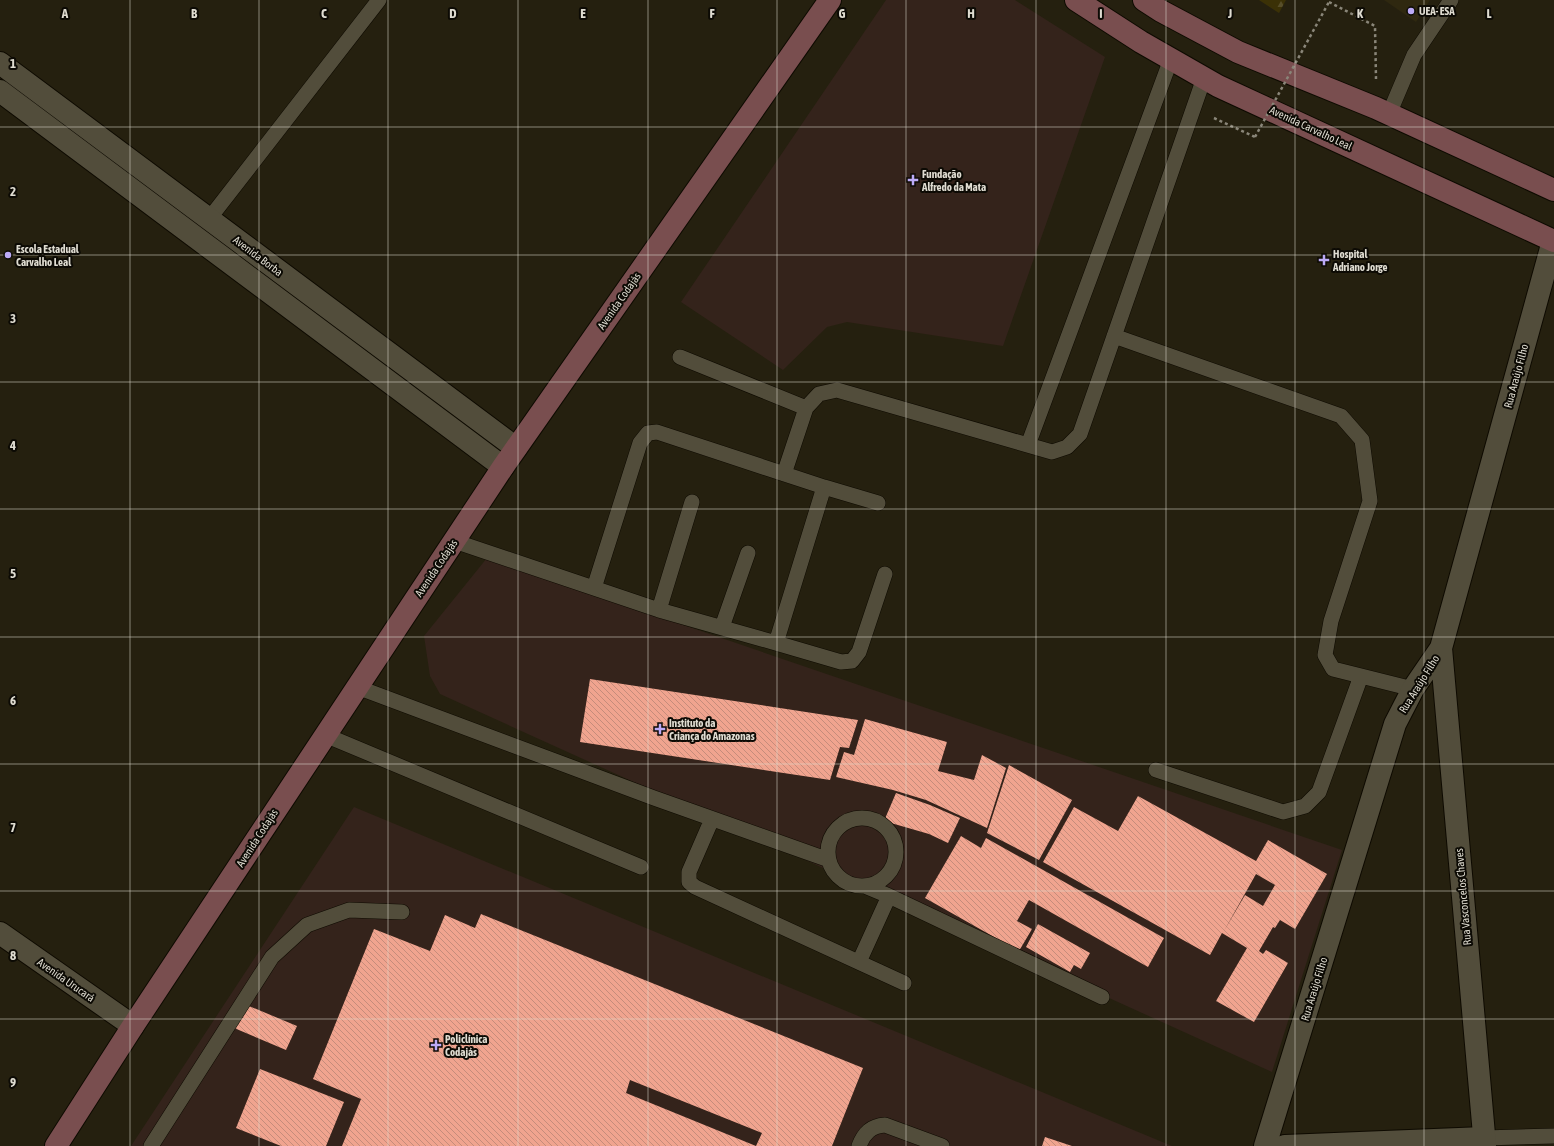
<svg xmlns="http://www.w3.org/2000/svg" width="1554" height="1146" viewBox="0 0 1554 1146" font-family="'Asap Condensed',sans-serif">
	<defs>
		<pattern id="forest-firs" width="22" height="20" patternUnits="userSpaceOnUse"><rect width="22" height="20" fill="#3b3106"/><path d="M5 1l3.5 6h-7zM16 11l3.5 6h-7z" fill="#574e29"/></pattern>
		<pattern id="building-back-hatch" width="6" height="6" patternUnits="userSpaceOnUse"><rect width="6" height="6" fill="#f0a48f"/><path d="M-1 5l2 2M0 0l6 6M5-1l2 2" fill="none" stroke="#c58c7b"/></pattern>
	</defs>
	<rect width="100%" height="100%" fill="#25200f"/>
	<path fill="#2f2810" d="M1384 0H1430L1416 22Z"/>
	<path fill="#34231b" d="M886 0H1015L1105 57 1003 346 847 322 827 327 783 370 681 302Z
		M487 558 1342 850 1272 1072 440 694 430 676 424 636Z
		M354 807 1172 1146H131Z"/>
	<path fill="url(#forest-firs)" d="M1259 0H1286L1279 13Z"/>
	<path fill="url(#building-back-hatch)" fill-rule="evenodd" d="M590 679 858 720 849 748 840 747 830 780 580 742Z
		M865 719 947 742 938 771 974 780 982 755 1006 768 987 828 926 800 893 790 836 777 844 752 854 755Z
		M1009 765 1072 800 1039 860 987 833Z
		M896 793 930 805 960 818 948 843 929 834 884 821Z
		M1138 796 1256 861 1268 840 1327 874 1295 929 1280 920 1275 928 1273 927 1259 951 1263 954 1266 950 1288 963 1254 1022 1216 1001 1247 948 1222 933 1210 955 1043 862 1074 807 1118 831ZM1256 874 1275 885 1263 906 1245 895 1224 931Z
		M961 836 981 848 986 838 1164 938 1148 967 1029 900 1017 921 1032 929 1019 951 925 898Z
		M481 914 863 1068 832 1146H342L361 1099 313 1079 374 929 430 951 445 915 475 928ZM630 1080 762 1133 756 1146 626 1093Z
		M1038 924 1090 953 1081 969 1074 965 1070 972 1026 947Z
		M237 1001 297 1026 286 1050 227 1025Z
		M260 1069 344 1102 326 1146H281L236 1128Z
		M1045 1137 1072 1146H1042Z"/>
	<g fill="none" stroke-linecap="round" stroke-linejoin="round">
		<defs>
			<path id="lane" d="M1389 114 1414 55 1451 0
				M209 219 379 0
				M1114 336 1341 416 1362 440 1370 501 1331 621 1325 655 1333 669 1413 689
				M680 357 806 408
				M1028 445 1171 59
				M784 474 806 408 819 394 837 390 1052 452 1067 447 1080 434 1204 78
				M824 487 878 503
				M454 541 659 610 776 643 824 487 657 432 648 433 640 443 594 588
				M659 610 692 502
				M722 627 748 553
				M776 643 841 662 852 661 859 652 885 574
				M357 687 654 798 829 860
				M325 735 641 867
				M1156 770 1283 812 1305 806 1319 792 1361 676
				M828 852a34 34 0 1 1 68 0a34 34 0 1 1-68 0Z
				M712 819 689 872V882L695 887 904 983
				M865 886 889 896 1102 997
				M859 962 889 896
				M1484 1138 1554 1136
				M151 1146 272 957 307 925 349 910 402 912
				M859 1146C864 1133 871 1126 885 1125L942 1146"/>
			<path id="street" d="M0 63 516 448
				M0 91 503 467
				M1441 648 1485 1146
				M0 933 133 1026
				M1265 1146 1395 724 1413 689 1441 648 1553 241
				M1285 1146 1484 1138"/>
			<path id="secondary" d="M1076 0 1141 42 1218 86 1554 241
				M1144 0 1161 11 1238 52 1376 108 1554 190
				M56 1146 133 1026 503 467 830 0"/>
		</defs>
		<use href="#lane" stroke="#0e0a00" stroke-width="16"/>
		<use href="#street" stroke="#0e0a00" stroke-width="24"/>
		<use href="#secondary" stroke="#0e0a00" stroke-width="24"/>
		<path stroke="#8a8679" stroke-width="2.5" stroke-dasharray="3 3" stroke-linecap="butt" d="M1329 2 1375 26 1376 79
			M1214 118 1255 137"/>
		<use href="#lane" stroke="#524d3b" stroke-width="15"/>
		<use href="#street" stroke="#524d3b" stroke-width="22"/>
		<use href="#secondary" stroke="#794e4f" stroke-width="22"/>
		<path stroke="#8a8679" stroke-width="2.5" stroke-dasharray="3 3" stroke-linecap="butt" d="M1255 137 1329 2"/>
	</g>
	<path fill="none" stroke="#dfdcd1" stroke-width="1" stroke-opacity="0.55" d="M130 0V1146M259 0V1146M388 0V1146M518 0V1146M648 0V1146M777 0V1146M906 0V1146M1036 0V1146M1166 0V1146M1295 0V1146M1424 0V1146M0 127H1554M0 255H1554M0 382H1554M0 509H1554M0 637H1554M0 764H1554M0 891H1554M0 1019H1554"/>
	<g fill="#bcaaf6" stroke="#0c0a04" stroke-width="1.5">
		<circle cx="1411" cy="11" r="4"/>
		<path d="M911 174h4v4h4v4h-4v4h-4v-4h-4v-4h4z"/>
		<circle cx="8" cy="255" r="4"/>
		<path d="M1322 254h4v4h4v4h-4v4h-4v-4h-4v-4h4z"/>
		<path d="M658 723h4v4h4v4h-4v4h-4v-4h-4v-4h4z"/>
		<path d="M434 1039h4v4h4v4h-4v4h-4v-4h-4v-4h4z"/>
	</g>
	<g text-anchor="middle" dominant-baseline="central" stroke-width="4" stroke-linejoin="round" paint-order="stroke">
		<g font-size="11" font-weight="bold" fill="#dfdcd1" stroke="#0c0a04" text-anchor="start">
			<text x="1419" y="11">UEA- ESA</text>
			<text x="922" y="174">Fundação<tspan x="922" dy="13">Alfredo da Mata</tspan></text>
			<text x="16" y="249">Escola Estadual<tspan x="16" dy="13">Carvalho Leal</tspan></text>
			<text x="1333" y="254">Hospital<tspan x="1333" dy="13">Adriano Jorge</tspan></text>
			<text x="669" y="723">Instituto da<tspan x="669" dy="13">Criança do Amazonas</tspan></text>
			<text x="445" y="1039">Policlínica<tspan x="445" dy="13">Codajás</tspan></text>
		</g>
		<g font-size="11" fill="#dfdcd1" stroke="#0c0a04">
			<text transform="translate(1311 128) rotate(25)">Avenida Carvalho Leal</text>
			<text transform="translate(258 256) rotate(37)">Avenida Borba</text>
			<text transform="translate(619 301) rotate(-55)">Avenida Codajás</text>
			<text transform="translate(1516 376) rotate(-75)">Rua Araújo Filho</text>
			<text transform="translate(436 568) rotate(-56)">Avenida Codajás</text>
			<text transform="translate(1419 684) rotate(-58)">Rua Araújo Filho</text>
			<text transform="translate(257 838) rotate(-57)">Avenida Codajás</text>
			<text transform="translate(1463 897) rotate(-95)">Rua Vasconcelos Chaves</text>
			<text transform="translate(66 980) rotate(35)">Avenida Urucará</text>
			<text transform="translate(1314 989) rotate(-73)">Rua Araújo Filho</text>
		</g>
	</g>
	<g font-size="13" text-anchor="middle" font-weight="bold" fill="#dfdcd1" stroke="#0c0a04" stroke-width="4" stroke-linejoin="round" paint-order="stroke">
		<text x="65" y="18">A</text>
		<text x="194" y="18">B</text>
		<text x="324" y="18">C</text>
		<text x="453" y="18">D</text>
		<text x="583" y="18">E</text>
		<text x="712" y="18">F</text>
		<text x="842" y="18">G</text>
		<text x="971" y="18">H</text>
		<text x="1101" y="18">I</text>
		<text x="1230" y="18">J</text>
		<text x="1360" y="18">K</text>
		<text x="1489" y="18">L</text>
		<text x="13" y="68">1</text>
		<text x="13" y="196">2</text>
		<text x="13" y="323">3</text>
		<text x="13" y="450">4</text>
		<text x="13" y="578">5</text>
		<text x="13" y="705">6</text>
		<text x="13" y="832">7</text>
		<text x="13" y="960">8</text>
		<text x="13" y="1087">9</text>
	</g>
</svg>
